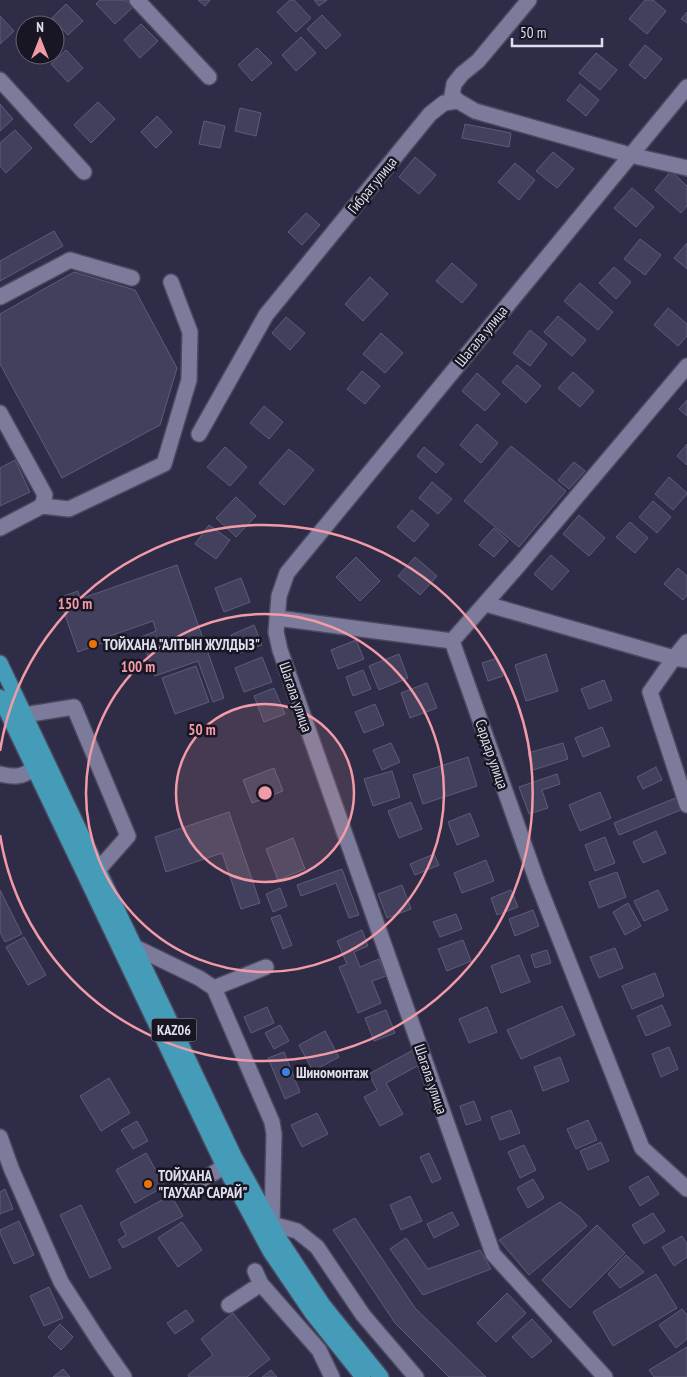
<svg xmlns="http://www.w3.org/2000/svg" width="687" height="1377" viewBox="0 0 687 1377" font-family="'PT Sans Narrow',sans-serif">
	<rect width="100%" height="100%" fill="#2e2c47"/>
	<path fill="#42405c" stroke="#5e5c7a" d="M100 0H126L133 7 115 24 96 4Z
		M198 0H210L205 6Z
		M290 0H294L311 18 296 32 277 12Z
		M314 0H327L319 6Z
		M645 0H653L666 11 647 34 629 19Z
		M66 4 83 21 68 35 52 18Z
		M687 12V23L681 19Z
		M322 15 341 35 326 49 307 29Z
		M0 16 14 31 0 44Z
		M41 18 48 25H33Z
		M141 24 158 41 140 58 124 40Z
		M55 32 63 40 55 47Z
		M301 37 316 53 296 71 282 55Z
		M645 45 662 59 645 79 629 65Z
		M257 48 272 63 252 81 238 65Z
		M66 50 83 68 68 82 51 64Z
		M596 53 617 70 600 90 579 73Z
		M580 84 599 100 586 116 567 100Z
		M98 102 115 119 91 143 74 125Z
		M0 104 13 119 0 131Z
		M240 108 261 113 256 136 235 131Z
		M157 116 172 132 156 148 141 132Z
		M204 121 225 126 220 148 199 144Z
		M465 124 511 133 509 147 462 138Z
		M15 130 32 148 6 173 0 166V143Z
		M553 152 574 169 557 188 536 171Z
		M415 157 436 175 419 194 399 177Z
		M515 163 535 180 519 200 498 182Z
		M671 171 687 186V206L681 213 655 190Z
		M632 188 654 207 636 227 614 208Z
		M306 213 320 225 302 245 288 232Z
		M54 231 63 246 0 281V261Z
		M640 239 661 255 645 275 624 259Z
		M687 243V269L674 258Z
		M452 263 477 285 462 303 436 281Z
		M614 267 631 282 616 299 599 283Z
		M74 272 135 290 177 368 160 425 62 478 0 364V314Z
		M370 277 388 294 363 321 345 304Z
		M580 283 613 312 598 330 564 301Z
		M668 308 687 324V336L678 346 654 325Z
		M558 316 586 340 572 356 544 332Z
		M286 317 305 333 290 350 272 333Z
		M530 330 547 344 530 366 513 353Z
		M381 333 403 353 385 373 363 354Z
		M517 365 541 386 526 403 502 382Z
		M362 371 380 386 365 404 347 389Z
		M573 372 594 391 580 407 558 388Z
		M477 373 500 394 485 411 462 391Z
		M687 400V416L679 409Z
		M264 406 283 422 269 439 250 423Z
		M477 424 498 443 481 463 460 445Z
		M687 444V465L677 456Z
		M511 446 566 491 519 547 464 501Z
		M225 447 247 467 230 486 207 467Z
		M424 447 444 464 436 473 417 456Z
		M289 449 314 470 284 505 259 483Z
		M15 460 30 492 0 506V468Z
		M574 462 585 471 569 489 558 480Z
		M669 477 687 493V494L673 510 655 494Z
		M432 482 452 499 438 514 419 498Z
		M236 497 256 516 236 537 216 518Z
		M653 501 671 517 657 533 639 517Z
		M412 510 429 525 414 542 397 527Z
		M579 515 605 538 589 556 563 534Z
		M630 522 648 538 635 553 616 537Z
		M209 525 230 540 216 559 195 544Z
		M494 528 508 541 494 557 479 545Z
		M551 555 569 571 552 590 534 574Z
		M356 557 380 581 360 601 336 577Z
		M415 557 437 576 420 595 398 576Z
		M177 565 224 698 213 702 198 661 155 676 141 637 156 631 153 621 104 638 105 642 78 652 59 598 78 591 80 599Z
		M678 568 687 576V595L683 600 664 584Z
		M241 578 250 602 224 612 215 588Z
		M254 625 262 645 238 654 231 635Z
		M356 640 364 659 338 669 331 650Z
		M399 654 408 678 379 690 369 666Z
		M546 654 558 691 526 701 515 665Z
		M262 657 272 682 244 692 235 668Z
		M497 658 503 676 488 681 482 663Z
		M196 666 209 702 175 714 162 678Z
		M363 670 371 689 353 696 346 677Z
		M604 680 612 700 589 709 581 689Z
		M427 683 437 708 410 718 401 693Z
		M274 688 285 714 264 722 254 696Z
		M375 704 384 725 364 733 355 712Z
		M602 727 610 746 583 757 575 738Z
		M391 743 400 762 382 770 373 750Z
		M563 743 568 759 533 770 528 753Z
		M468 757 477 786 423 804 413 775Z
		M656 767 662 780 643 789 637 777Z
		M274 768 283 791 252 803 243 780Z
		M392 771 400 797 373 806 364 779Z
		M557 774 560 784 542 790 548 808 529 814 519 787Z
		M600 792 611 818 580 831 569 805Z
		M678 797 683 809 619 835 614 823Z
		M411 802 422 829 399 838 388 811Z
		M229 812 260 903 241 909 222 853 166 872 155 837Z
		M470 813 479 836 457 845 448 822Z
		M656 831 666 853 643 863 633 842Z
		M605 837 615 863 595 871 585 845Z
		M293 838 305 869 278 880 266 849Z
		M434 854 439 865 415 875 410 864Z
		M486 860 494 881 462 893 454 873Z
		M342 869 359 915 349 918 336 883 301 896 297 885Z
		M617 872 626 897 599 908 589 882Z
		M402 885 411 909 387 918 378 894Z
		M280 888 287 906 273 912 266 894Z
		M0 890 22 934 5 942 0 932Z
		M511 890 518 907 497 915 491 898Z
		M658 890 668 910 644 921 634 901Z
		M628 903 641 926 625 935 613 912Z
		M533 910 539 926 515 936 509 919Z
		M456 914 462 929 440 937 433 922Z
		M280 915 292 945 283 949 271 918Z
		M362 930 368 946 354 952 360 967 379 959 386 976 372 981 381 1003 358 1013 339 967 347 964 337 941Z
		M24 937 46 975 28 985 6 947Z
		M463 940 471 961 447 971 438 949Z
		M615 948 623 968 599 978 590 957Z
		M547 950 551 963 535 968 531 955Z
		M519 955 530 982 501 993 491 966Z
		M655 973 664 996 632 1009 622 986Z
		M662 1005 671 1025 646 1036 637 1016Z
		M562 1006 575 1035 521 1059 507 1030Z
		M267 1007 274 1023 251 1033 244 1017Z
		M487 1007 497 1032 469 1043 459 1019Z
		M386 1010 395 1033 374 1041 365 1018Z
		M280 1025 289 1041 274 1049 265 1033Z
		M325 1031 339 1057 313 1071 299 1045Z
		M669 1047 678 1069 661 1077 652 1054Z
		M413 1050 421 1064 386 1083 403 1114 380 1126 364 1097 377 1090 369 1074Z
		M284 1052 300 1092 285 1099 268 1058Z
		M560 1057 569 1081 543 1091 534 1067Z
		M109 1078 130 1113 101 1131 80 1096Z
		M474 1101 481 1120 466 1125 460 1106Z
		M511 1110 520 1133 500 1140 491 1117Z
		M317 1113 328 1134 302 1147 291 1125Z
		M588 1120 597 1140 576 1149 567 1129Z
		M137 1121 148 1141 133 1149 121 1130Z
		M601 1142 609 1161 588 1170 580 1151Z
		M524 1145 536 1170 520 1178 508 1152Z
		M146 1153 165 1186 135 1203 116 1170Z
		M429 1153 441 1179 432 1183 420 1157Z
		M648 1176 659 1194 640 1206 629 1187Z
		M533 1179 544 1198 528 1208 517 1188Z
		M5 1189 13 1209 0 1214V1192Z
		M171 1195 183 1216 123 1248 118 1240 126 1235 120 1223Z
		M410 1196 422 1221 401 1230 390 1205Z
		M560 1202 579 1216 587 1226 529 1275 499 1240Z
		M81 1205 111 1268 90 1278 60 1215Z
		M452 1212 459 1225 434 1238 427 1224Z
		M653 1213 665 1231 644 1244 632 1225Z
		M355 1218 415 1308 486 1377H449L395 1323 333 1230Z
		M19 1221 34 1255 14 1264 0 1233V1230Z
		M182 1222 202 1250 178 1267 158 1238Z
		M597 1225 625 1253 570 1308 542 1280Z
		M682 1236 687 1244V1257L674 1266 662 1247Z
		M406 1238 428 1269 480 1250 491 1269 423 1295 390 1249Z
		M626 1255 644 1272 620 1288 608 1274Z
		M656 1274 677 1308 613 1346 593 1312Z
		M49 1287 63 1318 44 1326 30 1296Z
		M507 1293 526 1313 496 1342 477 1323Z
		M682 1309 687 1315V1339L676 1348 659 1325Z
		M186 1310 194 1321 175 1334 167 1323Z
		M233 1313 270 1359 247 1377H189L188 1375 213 1355 201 1339Z
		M532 1319 552 1341 532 1358 512 1337Z
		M60 1324 73 1337 61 1350 48 1337Z
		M687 1347V1377H654L649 1370Z
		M63 1369 70 1377H53Z
		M271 1370 277 1377H262Z"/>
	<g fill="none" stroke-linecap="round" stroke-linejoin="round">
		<defs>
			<path id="minor" d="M137 0 209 77
				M0 80 84 172
				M458 101 452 95 454 84 462 74 478 61 529 0
				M0 297 70 260 132 278
				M687 366 519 565 452 641 538 884 642 1148 687 1189
				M0 413 45 495 42 506 0 528
				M199 434 266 315 430 114 444 103 458 101 475 111 630 155 687 168
				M42 506 69 509 164 464 189 380 190 332 171 282
				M486 604 674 658 687 660
				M277 618 452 641
				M687 642 674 658 650 692 687 805
				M24 715 74 707 128 836 98 870
				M0 774C14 777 22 778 34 768
				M135 947 199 978 214 988 272 1122 274 1134 272 1224 297 1231 317 1247 363 1315 416 1377
				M214 988 266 967
				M0 1137 11 1168 61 1282 101 1344 124 1377
				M191 1186 224 1167
				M255 1271 261 1284 319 1350 332 1377
				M229 1305 261 1284
				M605 1377 493 1254 280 650 276 632 279 596 287 573 687 87"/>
			<path id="highway" d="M0 663 234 1156 282 1243 323 1305 381 1377
				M0 697 222 1162 270 1251 312 1313 363 1377"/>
		</defs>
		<use href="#minor" stroke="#4b495f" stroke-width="18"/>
		<use href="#highway" stroke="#4b495f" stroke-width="18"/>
		<use href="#minor" stroke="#7d7b9b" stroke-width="15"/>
		<use href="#highway" stroke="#449cb9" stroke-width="15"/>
	</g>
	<circle cx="265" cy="793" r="89" fill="#f39aa7" fill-opacity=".12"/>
	<g fill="none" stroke="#f39aa7" stroke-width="2.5">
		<circle cx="265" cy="793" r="89"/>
		<circle cx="265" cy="793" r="179"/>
		<path d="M0 751A268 268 0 1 1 0 835"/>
	</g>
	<g fill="#e8710a" stroke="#171622" stroke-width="2">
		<circle cx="93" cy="644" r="5"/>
		<circle cx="148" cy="1184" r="5"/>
	</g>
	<circle fill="#3f7fe0" stroke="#171622" stroke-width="2" cx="286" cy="1072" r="5"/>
	<g text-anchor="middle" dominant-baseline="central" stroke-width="5" stroke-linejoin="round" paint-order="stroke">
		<rect fill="#171622" stroke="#a2a2b2" stroke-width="1" x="151.5" y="1018.5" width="45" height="23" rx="4"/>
		<g font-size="14" font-weight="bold" fill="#dedeef">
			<text x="174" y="1030">KАZ06</text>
		</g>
		<g font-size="15" fill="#dedeef" stroke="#171622">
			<text transform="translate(372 185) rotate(-51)">Гибрат улица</text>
			<text transform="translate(481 336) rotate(-51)">Шагала улица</text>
			<text transform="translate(296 697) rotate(71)">Шагала улица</text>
			<text transform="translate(492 754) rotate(71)">Сардар улица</text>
			<text transform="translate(431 1079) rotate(71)">Шагала улица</text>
		</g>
		<g font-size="15" font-weight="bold" fill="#dedeef" stroke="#171622" text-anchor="start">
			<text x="103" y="644">ТОЙХАНА "АЛТЫН ЖУЛДЫЗ"</text>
			<text x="296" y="1072">Шиномонтаж</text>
			<text x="158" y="1175">ТОЙХАНА<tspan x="158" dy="17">"ГАУХАР САРАЙ"</tspan></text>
		</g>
	</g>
	<circle cx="265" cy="793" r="8" fill="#f39aa7" stroke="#171622" stroke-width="2.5"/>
	<g font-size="15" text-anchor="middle" font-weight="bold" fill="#f39aa7" stroke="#171622" stroke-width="5" stroke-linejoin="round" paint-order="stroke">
		<text x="75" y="609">150 m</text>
		<text x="138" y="672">100 m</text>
		<text x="202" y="735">50 m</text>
	</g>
	<g transform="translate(40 40)"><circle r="24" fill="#171622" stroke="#676674"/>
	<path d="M0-4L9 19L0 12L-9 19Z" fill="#f39aa7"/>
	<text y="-8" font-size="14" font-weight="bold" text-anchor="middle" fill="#dedeef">N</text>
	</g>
	<path d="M512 38v8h90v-8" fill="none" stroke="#dedeef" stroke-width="2.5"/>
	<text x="520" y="38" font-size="15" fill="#dedeef" stroke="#171622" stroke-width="4" paint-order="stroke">50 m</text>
</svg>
